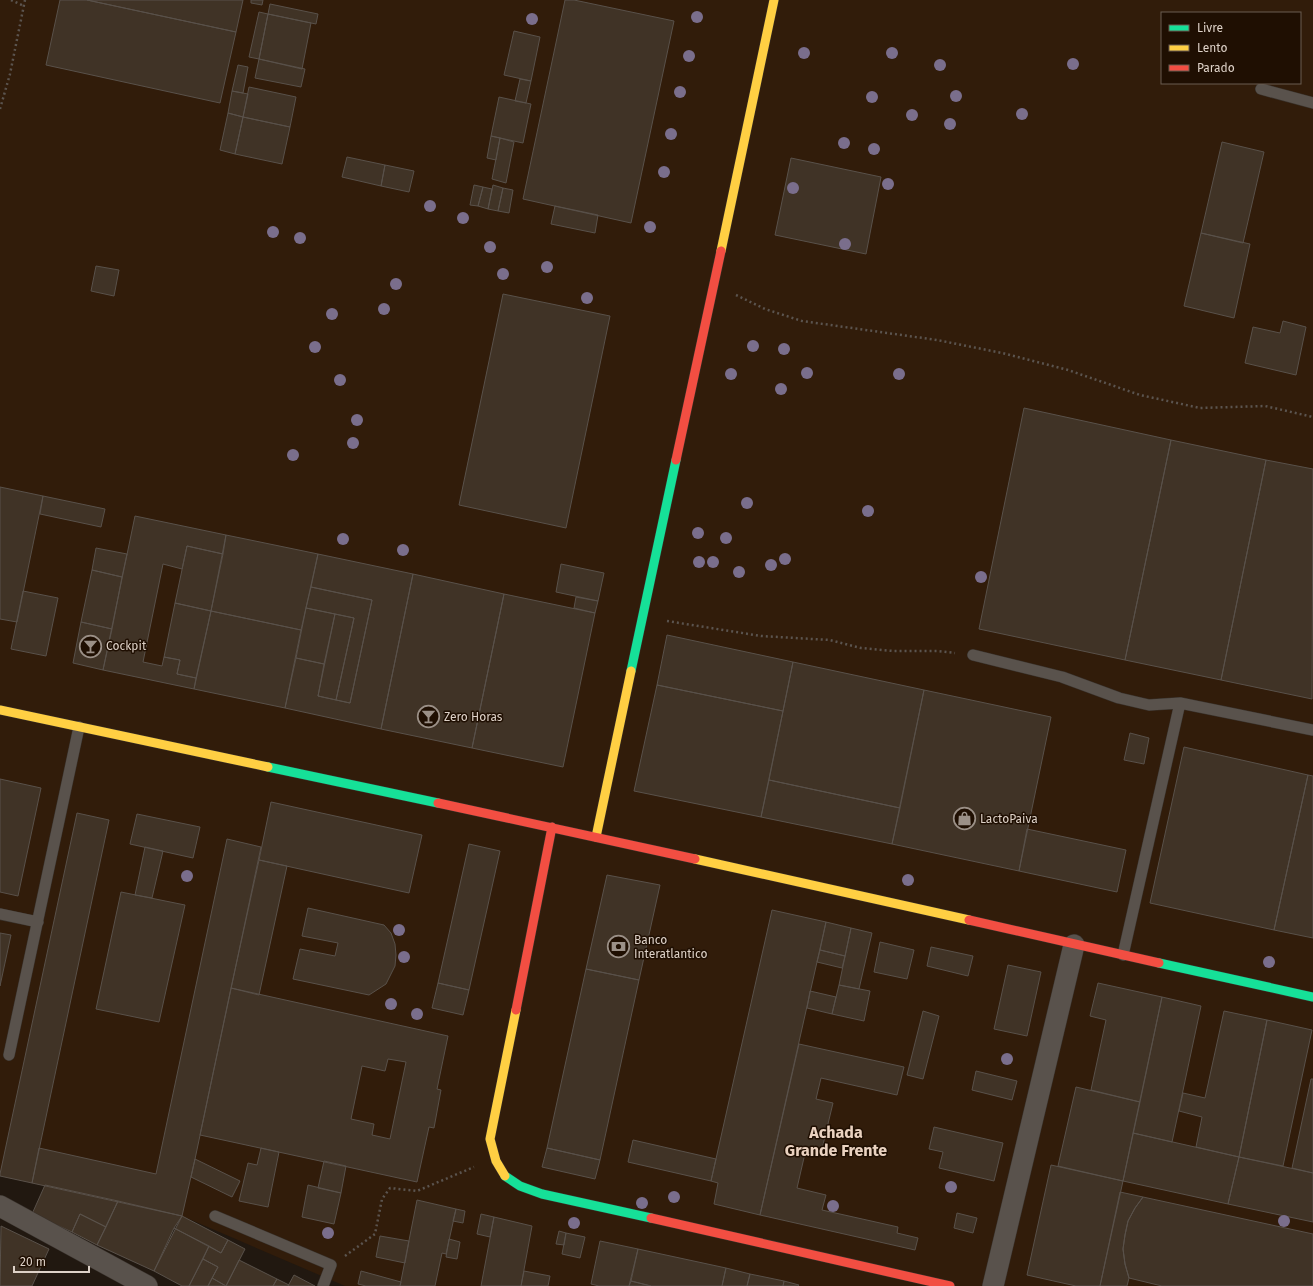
<svg xmlns="http://www.w3.org/2000/svg" width="1313" height="1286" viewBox="0 0 1313 1286" font-family="'Fira Sans',sans-serif">
	<rect width="100%" height="100%" fill="#211810"/>
	<path fill="#311c0a" fill-rule="evenodd" d="M0 0H1313V1286H345L182 1216 0 1176ZM1162 13H1300V83H1162Z"/>
	<path fill="#403326" stroke="#59514a" fill-rule="evenodd" d="M60 0H87L236 32 220 103 46 65Z
		M87 0H243L236 32Z
		M251 0H263L262 5 251 3Z
		M565 0H574L674 21 631 223 523 199Z
		M270 4 318 14 316 24 268 14Z
		M259 12 268 14 259 59 249 57Z
		M268 14 311 23 302 69 259 59Z
		M514 31 540 37 531 81 504 75Z
		M259 59 305 69 301 87 255 78Z
		M238 65 248 67 243 93 232 91Z
		M520 79 531 81 526 103 515 101Z
		M249 87 296 97 290 127 243 117Z
		M232 91 248 94 243 117 228 113Z
		M499 97 531 104 523 143 491 136Z
		M228 113 243 117 235 154 220 150Z
		M243 117 290 127 282 164 235 154Z
		M491 136 500 138 496 160 487 158Z
		M500 138 514 142 506 183 492 179Z
		M1222 142 1264 152 1243 243 1201 233Z
		M347 157 385 165 381 186 342 177Z
		M791 158 881 177 866 254 775 235Z
		M385 165 414 171 409 192 381 186Z
		M474 185 483 187 478 206 470 205Z
		M493 185 503 188 498 211 488 209Z
		M483 187 492 189 488 209 478 206Z
		M503 188 513 190 509 213 498 211Z
		M555 206 598 215 595 233 551 224Z
		M1201 233 1250 244 1234 318 1184 306Z
		M96 266 119 270 114 296 91 291Z
		M503 294 610 316 566 528 459 505Z
		M1283 321 1306 327 1296 375 1245 363 1253 327 1280 333Z
		M1024 408 1171 440 1125 660 979 629Z
		M1171 440 1266 460 1221 680 1125 660Z
		M1266 460 1313 469 1312 699 1221 680Z
		M0 487 43 496 17 622 0 619Z
		M43 496 105 509 101 527 40 514Z
		M135 516 226 535 223 554 187 546 182 569 163 564 143 662 162 666 164 657 180 660 177 674 196 678 194 689 103 670Z
		M226 535 318 554 301 630 211 611Z
		M187 546 223 554 211 611 175 603Z
		M96 548 127 554 122 577 92 570Z
		M318 554 413 574 381 729 285 708 296 658 324 664 318 696 350 703 372 600 311 587Z
		M561 564 604 573 598 601 556 592Z
		M92 570 122 577 112 629 81 622Z
		M413 574 504 594 472 748 381 729Z
		M311 587 372 600 350 703 336 700 354 618 306 608Z
		M23 591 58 598 46 656 11 649Z
		M504 594 595 613 563 767 472 748Z
		M576 597 598 601 595 613 574 608Z
		M175 603 211 611 196 678 177 674 180 660 164 657Z
		M306 608 335 614 324 664 296 658Z
		M211 611 301 630 285 708 194 689Z
		M335 614 354 618 336 700 318 696Z
		M81 622 112 629 103 670 73 663Z
		M667 635 793 662 783 711 657 685Z
		M793 662 924 690 900 808 769 780Z
		M657 685 783 711 761 817 634 791Z
		M924 690 1051 717 1019 871 892 844Z
		M1130 733 1149 738 1144 764 1124 760Z
		M1184 747 1308 775 1274 930 1150 903Z
		M1308 775 1313 776V938L1274 930Z
		M0 779 41 788 18 896 0 892Z
		M769 780 900 808 892 844 761 817Z
		M271 802 422 835 409 893 259 860Z
		M77 813 109 820 32 1183 0 1176V1174Z
		M137 814 200 827 193 858 130 844Z
		M1027 829 1126 850 1117 892 1019 871Z
		M227 839 261 847 195 1159 182 1216 32 1183 39 1148 156 1174Z
		M469 844 500 851 469 990 438 983Z
		M145 847 163 851 152 898 135 895Z
		M259 860 287 866 259 995 231 988Z
		M607 875 660 885 639 980 586 969Z
		M121 892 185 905 159 1022 96 1009Z
		M308 908 384 925 391 933 395 944 396 955 395 966 386 984 369 995 293 979 300 949 335 956 338 943 302 936Z
		M772 910 826 922 760 1215 714 1204 718 1183 711 1181Z
		M826 922 851 928 845 956 820 950Z
		M851 928 872 933 859 989 839 985Z
		M0 933 11 935 0 986Z
		M880 942 914 950 907 979 874 972Z
		M931 947 973 956 968 976 927 966Z
		M820 950 845 956 842 968 817 962Z
		M1008 965 1041 972 1027 1036 994 1029Z
		M586 969 639 980 600 1160 547 1148Z
		M438 983 469 990 463 1015 432 1008Z
		M1098 983 1162 997 1140 1102 1091 1090 1106 1020 1090 1016Z
		M839 985 870 991 864 1021 832 1014Z
		M231 988 448 1036 437 1089 441 1090 434 1128 429 1127 417 1182 200 1135ZM388 1059 406 1062 390 1139 372 1135 374 1124 351 1119 362 1066 385 1071Z
		M810 991 836 997 832 1014 807 1008Z
		M1162 997 1201 1006 1172 1142 1133 1133Z
		M923 1011 939 1016 923 1079 907 1075Z
		M1224 1011 1267 1020 1239 1157 1196 1147 1202 1117 1179 1111 1183 1093 1205 1098Z
		M1267 1020 1312 1030 1283 1166 1239 1157Z
		M799 1044 904 1067 897 1095 821 1078 816 1099 833 1103 821 1153 806 1149 797 1188 826 1195 822 1210 898 1227 897 1233 918 1238 915 1250 760 1215Z
		M976 1071 1017 1081 1012 1100 972 1090Z
		M1311 1079H1313V1173L1292 1168Z
		M1076 1087 1140 1102 1123 1181 1058 1166Z
		M934 1127 1003 1143 994 1181 939 1168 943 1152 929 1149Z
		M1133 1133 1239 1157 1228 1204 1123 1181Z
		M633 1140 716 1159 711 1181 628 1162Z
		M261 1148 279 1152 268 1207 239 1201 248 1163 257 1165Z
		M547 1148 600 1160 595 1179 542 1167Z
		M1239 1157 1313 1173V1222L1228 1204Z
		M195 1159 240 1181 232 1197 191 1177Z
		M324 1161 346 1166 341 1193 318 1188Z
		M1051 1165 1123 1181 1100 1286H1076L1027 1275Z
		M45 1185 118 1201 106 1227 80 1214 72 1232 32 1214Z
		M308 1185 341 1193 334 1224 302 1217Z
		M1120 1192 1143 1197 1135 1208 1128 1221 1125 1235 1123 1249 1125 1264 1129 1278 1127 1286H1100Z
		M1143 1197 1313 1234V1286H1162L1129 1278 1125 1264 1123 1249 1125 1235 1128 1221 1135 1208Z
		M417 1200 456 1209 446 1254 442 1253 435 1286H400Z
		M118 1201 182 1216 154 1271 97 1245Z
		M456 1209 465 1211 463 1223 453 1221Z
		M957 1213 977 1218 973 1233 954 1228Z
		M80 1214 106 1227 97 1245 72 1232Z
		M481 1214 494 1217 490 1237 477 1234Z
		M182 1216 228 1240 221 1253 174 1228Z
		M494 1217 532 1226 521 1286H481Z
		M1 1226 49 1249 32 1286H0Z
		M174 1228 209 1246 189 1286H182L154 1271Z
		M559 1231 566 1233 564 1245 556 1244Z
		M566 1233 585 1237 580 1258 562 1254Z
		M380 1236 409 1241 405 1263 376 1257Z
		M449 1239 460 1242 457 1259 446 1257Z
		M228 1240 245 1249 226 1286 212 1278 218 1267 203 1259 209 1246 221 1253Z
		M600 1241 638 1249 629 1286H599L591 1284Z
		M638 1249 726 1268 722 1286H651L631 1281Z
		M203 1259 218 1267 208 1286H189Z
		M239 1260 277 1279 273 1286H226Z
		M726 1268 750 1274 747 1286H722Z
		M361 1271 401 1282 400 1286H366L358 1284Z
		M524 1271 550 1276 548 1286H521Z
		M750 1274 784 1281 783 1286H747Z
		M294 1275 315 1286H288Z
		M212 1278 226 1286H208Z
		M277 1279 289 1285 288 1286H273Z
		M631 1281 651 1286H629Z
		M784 1281 799 1285 798 1286H783Z"/>
	<g fill="none" stroke-linecap="round" stroke-linejoin="round">
		<defs>
			<path id="lane" d="M1261 89 1313 103
				M973 655 1062 677 1119 698 1149 705 1180 703 1313 730
				M0 914 38 922
				M1123 955 1180 703
				M9 1055 79 727
				M215 1216 331 1265 323 1286"/>
			<path id="street" d="M0 1206 147 1286
				M993 1286 1074 945"/>
			<path id="fast" d="M631 671 676 460
				M268 767 438 803
				M1159 963 1313 997
				M505 1176 520 1186 542 1194 651 1218"/>
			<path id="slow" d="M721 251 774 0
				M0 710 268 767
				M596 837 631 671
				M695 859 969 920
				M505 1176 496 1161 490 1139 516 1010"/>
			<path id="jam" d="M676 460 721 251
				M438 803 695 859
				M969 920 1159 963
				M516 1010 552 827
				M651 1218 950 1286"/>
		</defs>
		<use href="#lane" stroke="#39322c" stroke-width="12"/>
		<use href="#street" stroke="#39322c" stroke-width="22"/>
		<use href="#fast" stroke="#39322c" stroke-width="10"/>
		<use href="#slow" stroke="#39322c" stroke-width="10"/>
		<use href="#jam" stroke="#39322c" stroke-width="10"/>
		<path stroke="#5b544f" stroke-width="2.5" stroke-dasharray="2 3" stroke-linecap="butt" d="M11 0 24 6
			M0 109 10 74 25 0
			M736 295 765 309 802 321 937 340 1002 353 1068 370 1140 395 1200 408 1265 406 1313 417
			M667 621 761 636 830 640 861 648 893 651H938L955 653
			M345 1256 375 1234 382 1199 390 1188 417 1191 474 1167"/>
		<use href="#lane" stroke="#59524c" stroke-width="11"/>
		<use href="#street" stroke="#59524c" stroke-width="21"/>
		<use href="#fast" stroke="#16e098" stroke-width="9"/>
		<use href="#slow" stroke="#ffcf43" stroke-width="9"/>
		<use href="#jam" stroke="#f24e42" stroke-width="9"/>
	</g>
	<g fill="#7a6e8c">
		<circle cx="697" cy="17" r="6"/>
		<circle cx="532" cy="19" r="6"/>
		<circle cx="804" cy="53" r="6"/>
		<circle cx="892" cy="53" r="6"/>
		<circle cx="689" cy="56" r="6"/>
		<circle cx="1073" cy="64" r="6"/>
		<circle cx="940" cy="65" r="6"/>
		<circle cx="680" cy="92" r="6"/>
		<circle cx="956" cy="96" r="6"/>
		<circle cx="872" cy="97" r="6"/>
		<circle cx="1022" cy="114" r="6"/>
		<circle cx="912" cy="115" r="6"/>
		<circle cx="950" cy="124" r="6"/>
		<circle cx="671" cy="134" r="6"/>
		<circle cx="844" cy="143" r="6"/>
		<circle cx="874" cy="149" r="6"/>
		<circle cx="664" cy="172" r="6"/>
		<circle cx="888" cy="184" r="6"/>
		<circle cx="793" cy="188" r="6"/>
		<circle cx="430" cy="206" r="6"/>
		<circle cx="463" cy="218" r="6"/>
		<circle cx="650" cy="227" r="6"/>
		<circle cx="273" cy="232" r="6"/>
		<circle cx="300" cy="238" r="6"/>
		<circle cx="845" cy="244" r="6"/>
		<circle cx="490" cy="247" r="6"/>
		<circle cx="547" cy="267" r="6"/>
		<circle cx="503" cy="274" r="6"/>
		<circle cx="396" cy="284" r="6"/>
		<circle cx="587" cy="298" r="6"/>
		<circle cx="384" cy="309" r="6"/>
		<circle cx="332" cy="314" r="6"/>
		<circle cx="753" cy="346" r="6"/>
		<circle cx="315" cy="347" r="6"/>
		<circle cx="784" cy="349" r="6"/>
		<circle cx="807" cy="373" r="6"/>
		<circle cx="731" cy="374" r="6"/>
		<circle cx="899" cy="374" r="6"/>
		<circle cx="340" cy="380" r="6"/>
		<circle cx="781" cy="389" r="6"/>
		<circle cx="357" cy="420" r="6"/>
		<circle cx="353" cy="443" r="6"/>
		<circle cx="293" cy="455" r="6"/>
		<circle cx="747" cy="503" r="6"/>
		<circle cx="868" cy="511" r="6"/>
		<circle cx="698" cy="533" r="6"/>
		<circle cx="726" cy="538" r="6"/>
		<circle cx="343" cy="539" r="6"/>
		<circle cx="403" cy="550" r="6"/>
		<circle cx="785" cy="559" r="6"/>
		<circle cx="699" cy="562" r="6"/>
		<circle cx="713" cy="562" r="6"/>
		<circle cx="771" cy="565" r="6"/>
		<circle cx="739" cy="572" r="6"/>
		<circle cx="981" cy="577" r="6"/>
		<circle cx="187" cy="876" r="6"/>
		<circle cx="908" cy="880" r="6"/>
		<circle cx="399" cy="930" r="6"/>
		<circle cx="404" cy="957" r="6"/>
		<circle cx="1269" cy="962" r="6"/>
		<circle cx="391" cy="1004" r="6"/>
		<circle cx="417" cy="1014" r="6"/>
		<circle cx="1007" cy="1059" r="6"/>
		<circle cx="951" cy="1187" r="6"/>
		<circle cx="674" cy="1197" r="6"/>
		<circle cx="642" cy="1203" r="6"/>
		<circle cx="833" cy="1206" r="6"/>
		<circle cx="1284" cy="1221" r="6"/>
		<circle cx="574" cy="1223" r="6"/>
		<circle cx="328" cy="1233" r="6"/>
	</g>
	<defs>
		<symbol id="bar-ring" viewBox="-11 -11 22 22"><circle r="9.5" fill="#1f0f02" stroke="#9b9087" stroke-width="1.5"/><path d="M-6-5H6L.8 .8V4.5H3.5V6h-7V4.5H-.8V.8Z" fill="#9b9087"/></symbol>
		<symbol id="shop-ring" viewBox="-11 -11 22 22"><circle r="9.5" fill="#1f0f02" stroke="#9b9087" stroke-width="1.5"/><path d="M-5-2.5h2.3a2.7 3.5 0 0 1 5.4 0H5L5.5 6h-11ZM-1.5-2.5h3a1.5 2.3 0 0 0-3 0Z" fill="#9b9087"/></symbol>
		<symbol id="bank-ring" viewBox="-11 -11 22 22"><circle r="9.5" fill="#1f0f02" stroke="#9b9087" stroke-width="1.5"/><path d="M-6-4H6V4H-6ZM0-2.3a2.3 2.3 0 1 0 0 4.6a2.3 2.3 0 1 0 0-4.6Z" fill="#9b9087"/></symbol>
	</defs>
	<g fill-rule="evenodd">
		<use href="#bar-ring" x="78" y="634" width="25" height="25"/>
		<use href="#bar-ring" x="416" y="704" width="25" height="25"/>
		<use href="#shop-ring" x="952" y="806" width="25" height="25"/>
		<use href="#bank-ring" x="606" y="934" width="25" height="25"/>
	</g>
	<g text-anchor="middle" dominant-baseline="central" stroke-width="3" stroke-linejoin="round" paint-order="stroke">
		<g font-size="12" fill="#ddd1c7" stroke="#1f0f02" text-anchor="start">
			<text x="106" y="646">Cockpit</text>
			<text x="444" y="717">Zero Horas</text>
			<text x="980" y="819">LactoPaiva</text>
			<text x="634" y="940">Banco<tspan x="634" dy="14">Interatlantico</tspan></text>
		</g>
		<g font-size="16" font-weight="bold" fill="#ead2c0" stroke="#1f0f02">
			<text x="836" y="1132">Achada<tspan x="836" dy="18">Grande Frente</tspan></text>
		</g>
	</g>
	<rect x="1161" y="12" width="140" height="72" fill="#1f0f02" stroke="#6b5d51"/>
	<rect x="1169" y="25" width="20" height="6" fill="#16e098" stroke="#6b5d51"/>
	<text x="1197" y="32" font-size="12" fill="#ddd1c7">Livre</text>
	<rect x="1169" y="45" width="20" height="6" fill="#ffcf43" stroke="#6b5d51"/>
	<text x="1197" y="52" font-size="12" fill="#ddd1c7">Lento</text>
	<rect x="1169" y="65" width="20" height="6" fill="#f24e42" stroke="#6b5d51"/>
	<text x="1197" y="72" font-size="12" fill="#ddd1c7">Parado</text>
	<path d="M14 1266v6h75v-6" fill="none" stroke="#ddd1c7" stroke-width="2"/>
	<text x="20" y="1266" font-size="12" fill="#ddd1c7" stroke="#1f0f02" stroke-width="3" paint-order="stroke">20 m</text>
</svg>
